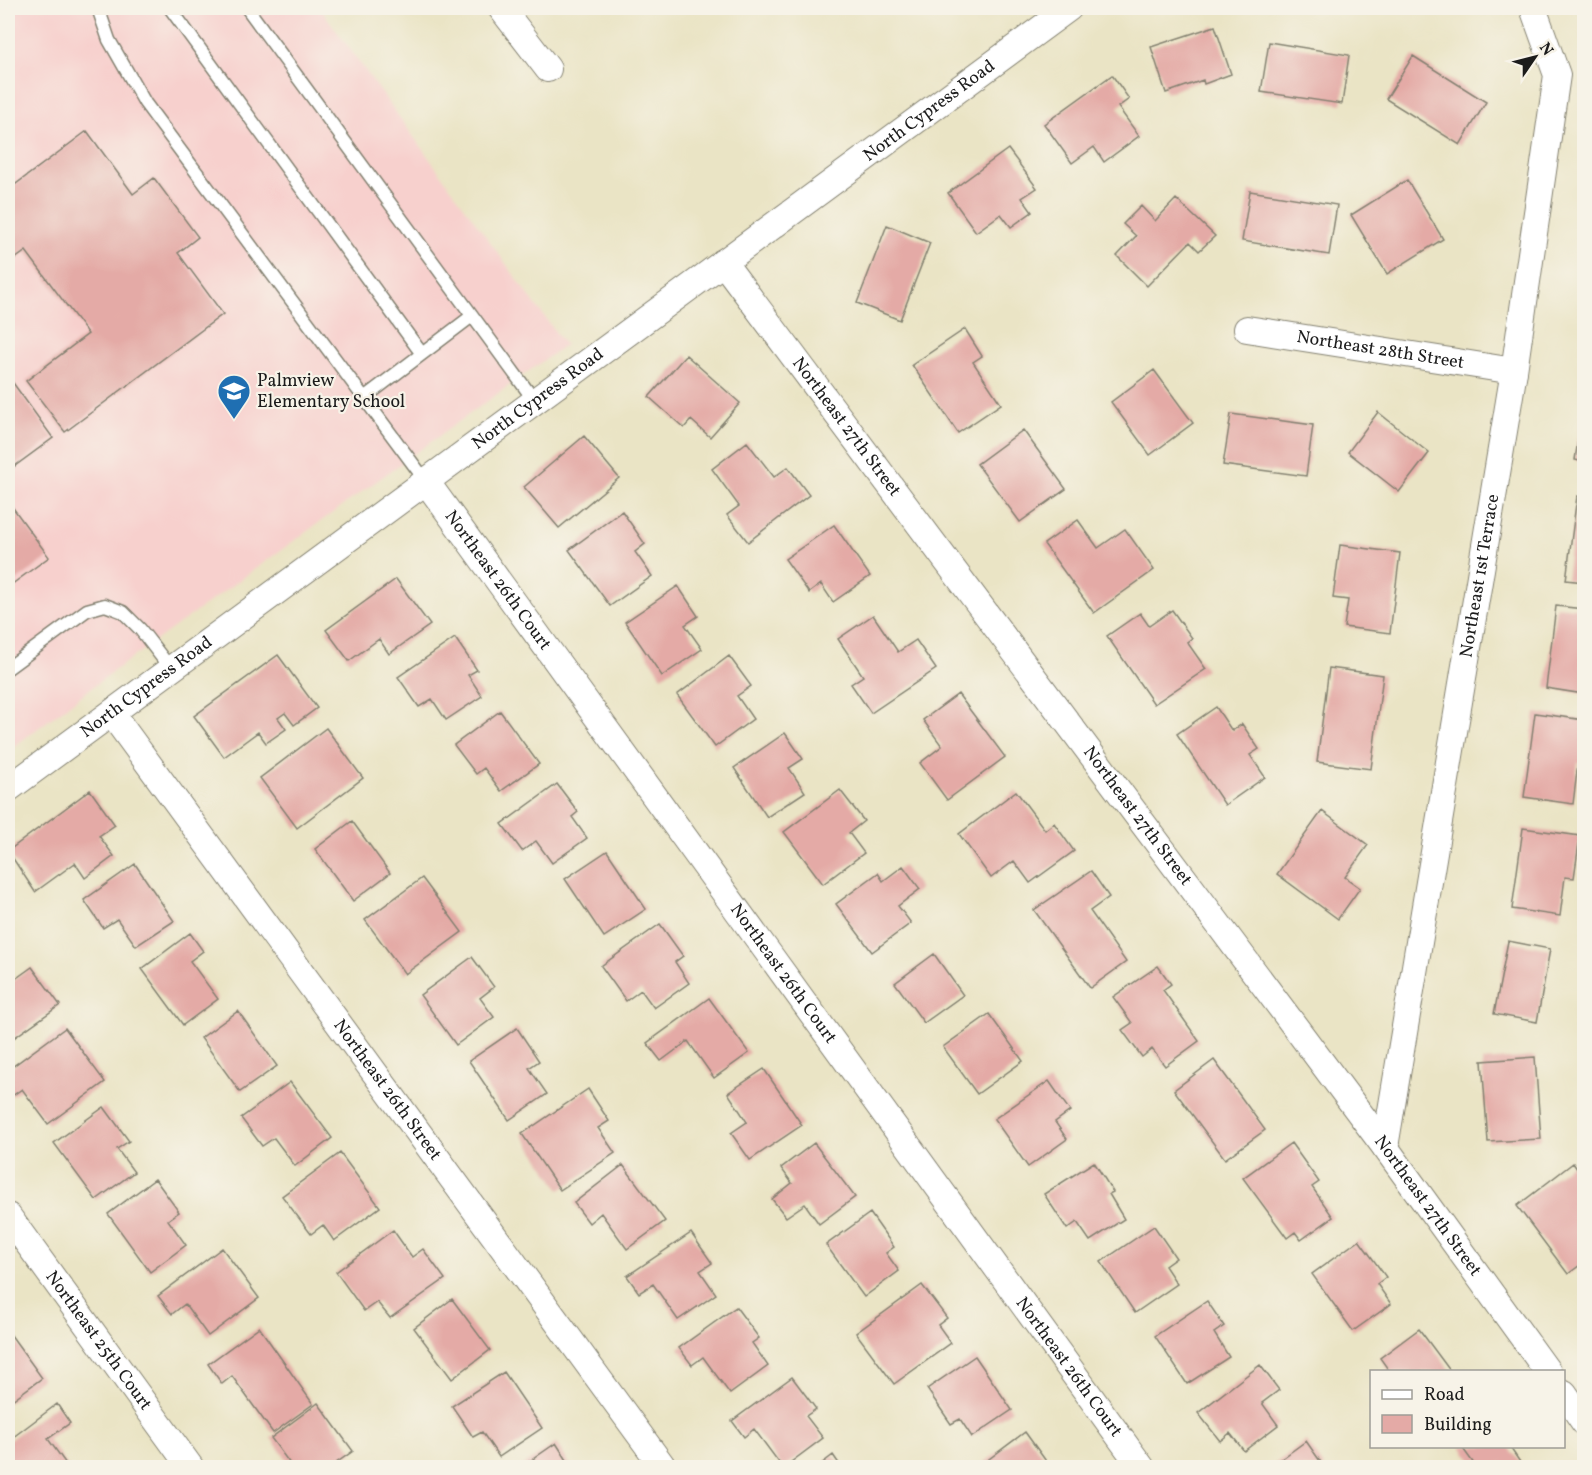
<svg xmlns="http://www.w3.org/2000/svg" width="1592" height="1475" viewBox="0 0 1592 1475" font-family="Vollkorn,serif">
	<rect width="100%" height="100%" fill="#f7f3e8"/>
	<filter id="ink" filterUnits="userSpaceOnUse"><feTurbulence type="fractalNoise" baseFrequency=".0167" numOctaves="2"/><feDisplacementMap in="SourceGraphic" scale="12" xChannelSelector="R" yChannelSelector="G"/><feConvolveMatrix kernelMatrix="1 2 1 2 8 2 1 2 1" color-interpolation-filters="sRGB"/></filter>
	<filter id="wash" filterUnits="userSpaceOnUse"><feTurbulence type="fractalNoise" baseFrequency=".008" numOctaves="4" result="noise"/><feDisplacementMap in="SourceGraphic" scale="24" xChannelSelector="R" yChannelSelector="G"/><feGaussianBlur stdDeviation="1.35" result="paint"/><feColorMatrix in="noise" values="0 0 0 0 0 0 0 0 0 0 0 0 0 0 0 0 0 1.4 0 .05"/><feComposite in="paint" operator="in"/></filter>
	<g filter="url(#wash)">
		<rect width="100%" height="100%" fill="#eae4c5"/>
		<path fill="#f7d0cd" d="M8 8H320L565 345 111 673 8 751Z"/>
		<g id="blocks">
			<path fill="#e4aaa6" d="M1215 26 1231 74 1204 84 1203 80 1166 93 1151 47Z
				M1269 42 1349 55 1342 104 1261 92Z
				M1413 56 1486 102 1460 145 1386 99Z
				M1112 75 1129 99 1118 107 1139 136 1104 162 1094 147 1072 163 1044 124Z
				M87 131 133 194 154 178 198 237 178 253 223 314 65 432 26 381 88 334 26 251 8 264V190Z
				M1008 149 1037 188 1022 198 1032 212 1011 227 1001 214 976 232 948 193Z
				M1407 180 1443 239 1387 274 1351 215Z
				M1250 191 1337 205 1329 255 1242 241Z
				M1176 199 1215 236 1199 251 1190 242 1147 286 1117 256 1136 236 1123 224 1141 206 1155 221Z
				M887 225 930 243 900 320 857 303Z
				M965 329 982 356 973 362 1001 404 958 433 912 365Z
				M686 355 740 403 710 437 691 420 684 428 649 397Z
				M1154 370 1193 423 1150 455 1111 402Z
				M8 376 53 438 8 471Z
				M1583 408H1584V462L1575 460Z
				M1378 412 1429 453 1399 492 1348 452Z
				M1231 414 1313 425 1306 476 1223 465Z
				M1023 430 1066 489 1020 522 977 464Z
				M584 436 619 478 559 528 524 487Z
				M747 442 774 477 788 467 809 495 748 542 727 515 739 506 712 469Z
				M1577 496 1584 497V582L1566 580Z
				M8 501 49 557 8 587Z
				M622 511 645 544 635 552 652 576 610 606 569 550Z
				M1078 520 1098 548 1125 529 1154 570 1094 613 1044 544Z
				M834 525 870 576 833 602 821 584 809 593 785 559Z
				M1340 545 1400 553 1390 633 1344 627 1348 600 1333 598Z
				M396 579 430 625 389 654 379 639 349 661 326 630Z
				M678 586 698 616 685 625 702 649 662 676 625 622Z
				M1556 606 1584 609V694L1546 688Z
				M1172 610 1192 638 1187 642 1206 669 1154 704 1107 636 1140 613 1149 626Z
				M873 615 898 652 916 640 936 669 871 713 851 684 863 676 838 639Z
				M455 638 477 670 468 675 482 696 446 720 432 699 419 707 398 677Z
				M278 655 317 708 294 725 285 713 278 718 286 729 266 743 258 732 224 757 194 716Z
				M729 656 751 686 737 696 753 719 715 747 677 695Z
				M1329 668 1383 675 1371 769 1317 762Z
				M958 694 1005 757 947 800 920 763 942 746 923 720Z
				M1216 707 1232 731 1242 724 1259 749 1250 755 1265 777 1225 805 1177 734Z
				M500 711 539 764 501 791 484 768 476 774 454 745Z
				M1535 713 1584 720V764L1578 763 1573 804 1524 797Z
				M326 728 363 778 297 828 260 778Z
				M785 733 803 759 789 768 805 792 767 817 734 768Z
				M557 784 578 812 572 817 587 838 552 863 536 841 522 851 502 824Z
				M90 790 115 825 99 836 114 856 85 878 75 863 35 892 8 851Z
				M840 790 864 821 849 833 864 853 823 884 784 832Z
				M1016 791 1045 830 1054 823 1074 851 1030 883 1014 861 991 878 959 834Z
				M1322 811 1368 845 1345 877 1360 888 1338 919 1277 874Z
				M352 821 390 873 353 901 315 849Z
				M1523 828 1580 836 1574 878 1565 877 1560 916 1512 909Z
				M607 851 646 909 604 937 565 879Z
				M135 864 174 921 136 946 117 919 103 928 84 900Z
				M903 866 920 889 898 906 911 923 872 952 836 904 878 873 883 881Z
				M1091 871 1109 897 1090 911 1126 962 1090 988 1034 910Z
				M422 878 462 932 405 974 365 920Z
				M660 924 683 956 675 962 689 983 654 1008 641 990 626 1001 601 966Z
				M190 933 203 951 190 961 218 999 183 1025 142 969Z
				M1508 941 1550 949 1537 1022 1494 1014Z
				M934 954 963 995 924 1023 895 983Z
				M472 957 494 987 480 998 494 1017 456 1045 420 995Z
				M1158 966 1171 984 1163 990 1199 1041 1165 1066 1152 1049 1142 1057 1122 1030 1132 1023 1113 997Z
				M32 967 60 1005 8 1042V977L11 982Z
				M709 998 749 1053 714 1078 688 1041 661 1061 647 1043Z
				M238 1011 277 1066 240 1092 201 1038Z
				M989 1014 1023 1061 977 1094 943 1047Z
				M65 1028 105 1082 48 1124 22 1089 12 1096 8 1090V1070Z
				M517 1028 539 1061 529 1068 547 1094 509 1120 469 1061Z
				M1535 1057 1541 1139 1488 1142 1482 1061Z
				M1214 1060 1265 1130 1225 1159 1174 1090Z
				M764 1069 802 1125 750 1160 731 1133 747 1122 728 1093Z
				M1049 1081 1070 1111 1055 1122 1067 1139 1028 1167 994 1119Z
				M290 1082 332 1138 295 1166 274 1138 262 1146 241 1118Z
				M588 1089 609 1121 598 1128 615 1153 560 1190 522 1134Z
				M104 1107 129 1141 117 1149 134 1172 96 1200 54 1143Z
				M814 1143 855 1197 819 1224 805 1204 786 1217 772 1199 792 1183 781 1168Z
				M1291 1143 1319 1182 1312 1187 1333 1217 1301 1240 1295 1232 1287 1238 1243 1178Z
				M340 1153 380 1207 334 1241 323 1225 311 1234 282 1196Z
				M1094 1162 1113 1192 1109 1194 1124 1219 1090 1241 1077 1222 1067 1229 1044 1194Z
				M1573 1163 1584 1179V1262L1568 1274 1517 1206Z
				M623 1165 665 1221 627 1249 601 1213 589 1223 574 1203Z
				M155 1179 179 1212 168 1220 186 1245 150 1272 108 1214Z
				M870 1213 894 1247 886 1253 899 1271 864 1297 826 1245Z
				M1154 1226 1176 1258 1165 1266 1177 1284 1135 1313 1101 1262Z
				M393 1230 412 1257 423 1249 445 1279 390 1318 377 1302 364 1311 336 1272Z
				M691 1233 712 1263 700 1271 716 1294 678 1320 653 1284 639 1293 627 1276Z
				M1359 1240 1386 1277 1377 1284 1391 1304 1353 1331 1312 1274Z
				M222 1248 259 1298 208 1336 185 1304 172 1314 158 1296Z
				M922 1285 947 1318 938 1325 951 1343 894 1384 856 1333Z
				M452 1299 490 1350 452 1379 414 1328Z
				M1207 1301 1224 1326 1214 1333 1229 1357 1187 1384 1155 1336Z
				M736 1307 759 1338 752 1343 768 1366 730 1394 703 1357 692 1365 679 1348Z
				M259 1327 313 1404 273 1433 232 1376 222 1384 208 1364Z
				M1419 1329 1451 1372H1390L1380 1358Z
				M8 1331 42 1378 8 1403Z
				M975 1356 1012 1410 972 1437 960 1419 951 1424 927 1389Z
				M1260 1365 1279 1390 1262 1403 1278 1425 1244 1451 1230 1433 1220 1441 1198 1413Z
				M504 1372 542 1428 499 1457 482 1432 473 1437 452 1406Z
				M792 1377 816 1409 806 1416 823 1438 783 1468 754 1429 744 1437 732 1421Z
				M318 1403 353 1451 329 1468H293L271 1438Z
				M57 1404 70 1423 48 1439 69 1468H10L8 1441Z
				M1025 1432 1051 1468H977Z
				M1306 1441 1325 1468H1269Z
				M556 1443 572 1468H520Z
				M1461 1446H1509L1524 1468H1477Z
				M833 1455 842 1468H816Z"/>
		</g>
	</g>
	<g filter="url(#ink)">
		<use href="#blocks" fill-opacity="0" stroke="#838070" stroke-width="1.5"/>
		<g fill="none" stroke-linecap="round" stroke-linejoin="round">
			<defs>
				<path id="lane" d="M98 8 109 40 145 103 425 480
					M170 8 422 354
					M247 8 534 400
					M364 398 472 316
					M8 668 87 610 105 605 123 612 140 629 171 669"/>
				<g id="street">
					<path d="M501 8 548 69"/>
					<path id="s1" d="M723 262 1385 1147 1548 1372"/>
					<path id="s2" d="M1247 329 1514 371"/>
					<path id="s3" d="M425 480 1142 1468"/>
					<path id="s4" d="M112 714 664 1468"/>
					<path id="s5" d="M8 789 1069 8"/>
					<path id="s6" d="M1385 1147 1514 371 1557 75 1533 8"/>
					<path id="s7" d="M8 1216 191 1468"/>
					<path d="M1564 1393 1584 1422"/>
				</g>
			</defs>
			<use href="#lane" stroke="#838070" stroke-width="15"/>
			<use href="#street" stroke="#838070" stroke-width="28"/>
			<use href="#lane" stroke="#fff" stroke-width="12"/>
			<use href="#street" stroke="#fff" stroke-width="26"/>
		</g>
	</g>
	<defs>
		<symbol id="school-pin" viewBox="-11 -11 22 30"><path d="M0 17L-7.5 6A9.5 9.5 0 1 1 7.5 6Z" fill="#1f6fb2" stroke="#f7f3e8"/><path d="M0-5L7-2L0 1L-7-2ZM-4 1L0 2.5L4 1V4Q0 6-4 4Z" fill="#fff"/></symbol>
	</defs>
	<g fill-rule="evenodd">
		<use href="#school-pin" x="215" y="372" width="38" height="52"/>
	</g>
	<g text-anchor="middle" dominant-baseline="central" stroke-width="4.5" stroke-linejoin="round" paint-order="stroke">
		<g font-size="18" fill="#1c1c1c" stroke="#f7f3e8">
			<text stroke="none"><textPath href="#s5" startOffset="1144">North Cypress Road</textPath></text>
			<text stroke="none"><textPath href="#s2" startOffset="135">Northeast 28th Street</textPath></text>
			<text stroke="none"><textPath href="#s5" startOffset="658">North Cypress Road</textPath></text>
			<text stroke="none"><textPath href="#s1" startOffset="206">Northeast 27th Street</textPath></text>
			<text stroke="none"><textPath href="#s6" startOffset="579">Northeast 1st Terrace</textPath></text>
			<text stroke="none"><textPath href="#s3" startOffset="124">Northeast 26th Court</textPath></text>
			<text stroke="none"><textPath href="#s5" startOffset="172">North Cypress Road</textPath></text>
			<text stroke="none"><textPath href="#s1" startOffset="692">Northeast 27th Street</textPath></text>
			<text stroke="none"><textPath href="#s3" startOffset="610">Northeast 26th Court</textPath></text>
			<text stroke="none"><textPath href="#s4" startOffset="466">Northeast 26th Street</textPath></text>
			<text stroke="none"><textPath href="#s1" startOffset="1178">Northeast 27th Street</textPath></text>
			<text stroke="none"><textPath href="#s7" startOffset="154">Northeast 25th Court</textPath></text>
			<text stroke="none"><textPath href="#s3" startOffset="1096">Northeast 26th Court</textPath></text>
		</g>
		<g font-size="18" fill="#1c1c1c" stroke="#f7f3e8" text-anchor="start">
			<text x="257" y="381">Palmview<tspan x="257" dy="21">Elementary School</tspan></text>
		</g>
	</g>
	<rect width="1592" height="1475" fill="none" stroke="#f7f3e8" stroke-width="30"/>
	<rect x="1370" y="1370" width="195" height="78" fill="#f7f3e8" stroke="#9f9d96" stroke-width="1.5"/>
	<rect x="1382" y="1390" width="30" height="9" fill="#ffffff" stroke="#9f9d96" stroke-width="1.5"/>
	<text x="1424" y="1400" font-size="18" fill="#1c1c1c">Road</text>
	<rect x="1382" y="1415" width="30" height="18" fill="#e4aaa6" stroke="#9f9d96" stroke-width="1.5"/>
	<text x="1424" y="1430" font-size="18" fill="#1c1c1c">Building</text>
	<g transform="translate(1535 57) rotate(55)" stroke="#f7f3e8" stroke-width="4.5" paint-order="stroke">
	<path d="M0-4.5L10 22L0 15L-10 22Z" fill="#1c1c1c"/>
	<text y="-9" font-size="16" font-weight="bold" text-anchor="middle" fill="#1c1c1c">N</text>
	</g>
</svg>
